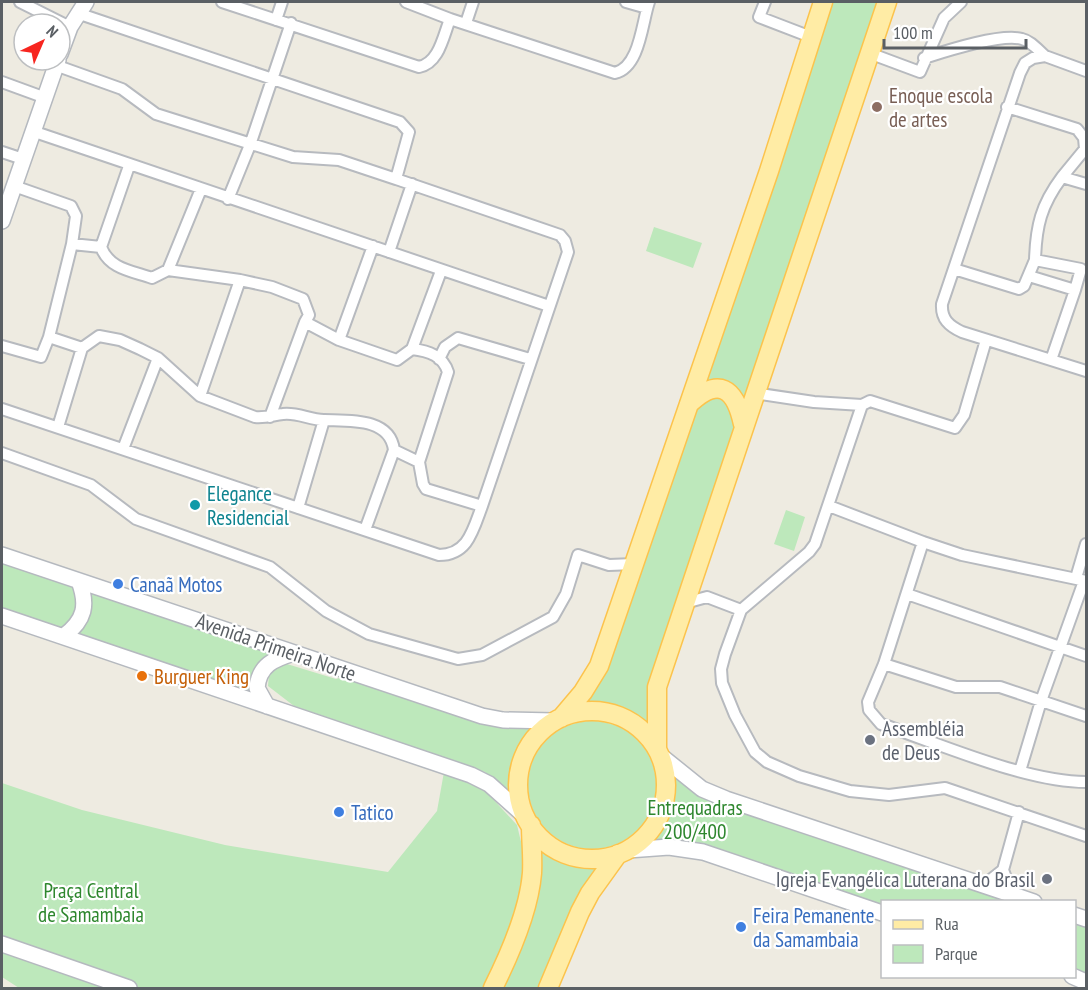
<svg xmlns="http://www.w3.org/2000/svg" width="1088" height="990" viewBox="0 0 1088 990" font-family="'PT Sans Narrow',sans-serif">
	<rect width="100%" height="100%" fill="#eeebe1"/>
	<path fill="#bde8bb" d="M830 2H882L745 408 739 397 700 391Z
		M654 227 702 243 693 268 646 251Z
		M709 396H722L733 403 736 424 652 730C632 709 606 705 578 704L607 671 698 407Z
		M786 510 805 517 794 551 774 544Z
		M2 561 273 652 254 671 253 693 2 610Z
		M287 664 336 679 345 676 501 728 535 725C520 749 510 767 513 796L485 772 294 706 268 686 269 674 274 666Z
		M528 785a64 64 0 1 1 128 0a64 64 0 1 1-128 0Z
		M671 771 1016 901 882 902V908L704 849 645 846C663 823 678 802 671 771Z
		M444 772 480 785 517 825 527 867 515 917 488 988H19L2 977V783L82 810 225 845 388 872 437 811Z
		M536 846C559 861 576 869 604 865L546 988H502Z
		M1075 922 1086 926V978L1075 974Z"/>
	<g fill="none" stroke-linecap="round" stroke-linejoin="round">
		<defs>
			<path id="street" d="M20 2 70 27
				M222 2 419 67C439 63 443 37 450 19
				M406 2 450 19 615 73C640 67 642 22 649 2
				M626 2 647 8
				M765 2 759 17 811 37
				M276 20 282 2
				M466 23 473 2
				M869 53 920 72 944 18 961 2
				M924 58C946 51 1001 33 1022 39 1031 41 1038 50 1045 56
				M55 65 122 89 156 114 293 157 339 160 396 179
				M1086 71 1045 56 1033 58 1025 63 1020 73 942 304C941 319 949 326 962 332L1086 371
				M2 82 43 97
				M1007 107 1077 129 1084 138 1085 149 1062 177 1086 184
				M32 131 549 306
				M2 152 23 159
				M129 166 101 247C109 269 132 271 152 278L168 270 201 189
				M14 186 71 206 76 216 72 244
				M228 199 250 145 291 23
				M389 252 412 184
				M1035 260C1036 226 1041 205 1062 177
				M954 269 1019 289 1024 286 1035 260 1081 269 1075 290 1029 276
				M168 270 240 280 200 396
				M240 280 272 287 303 299 309 315 305 322 339 340 397 360 412 349 441 271
				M49 337 72 244 101 247
				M339 340 373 246
				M986 340 964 415 955 428 870 401 862 405 815 544 809 552 741 610 725 654 721 669 722 683 735 715 755 752 767 762 799 776 850 791 889 795 945 788 1086 836
				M2 346 41 357 49 337 82 348 99 336 120 340 140 349 158 358 200 396 255 417C266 418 273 415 283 414 297 412 310 420 324 420 348 421 390 417 394 450L419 462 423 484 426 489 482 506
				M412 349C429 351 443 356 448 372L419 462
				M439 359 445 347 458 338 530 359
				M1051 360 1075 290
				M754 393 814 402 862 405
				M2 409 439 555C468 555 473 530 482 506L568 252 565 241 560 235 396 179 409 132 400 122 80 14
				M270 417 305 322
				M58 427 82 348
				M123 449 158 358
				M2 453 91 485 136 519 270 567 326 611 369 634 458 659 482 655 553 617 566 594 578 555 609 565 634 564
				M829 506 923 542
				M298 508 324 420
				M365 530 394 450
				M1076 578 1086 544
				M1086 581 962 555 923 542 884 664 868 702 869 710 881 724C940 744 1026 782 1086 782
				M907 594 1086 656
				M685 603 707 597 741 610
				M884 664 956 687H1000L1086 716
				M1020 771 1041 701 1084 581
				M984 885 1003 870
				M1012 894 1003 870 1019 812"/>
			<path id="secondary" d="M60 54 70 27 86 2
				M2 221 58 60
				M2 555 482 716 503 720 554 721
				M2 616 471 775 489 784 526 817
				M64 636C85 620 88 605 79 581
				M267 706 257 688C259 665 274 659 294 653
				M661 756 702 789 726 799 1034 902
				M628 850 669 847 703 852 882 913
				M1074 915 1086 919
				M2 944 129 988
				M1072 976 1086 982"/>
			<path id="primary" d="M689 404C719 376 735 388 743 424
				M518 785a74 74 0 1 1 148 0a74 74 0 1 1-148 0Z
				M561 718 583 692 599 666 769 171 823 2
				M657 749V687L887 2
				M493 988C510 954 529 911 532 873 533 857 531 841 531 825
				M548 988 580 912 590 893 618 854"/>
		</defs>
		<use href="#street" stroke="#b7babf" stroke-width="14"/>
		<use href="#secondary" stroke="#b5b9bf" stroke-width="18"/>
		<use href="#primary" stroke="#fcc34c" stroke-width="21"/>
		<use href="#street" stroke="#fff" stroke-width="10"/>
		<use href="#secondary" stroke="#fff" stroke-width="15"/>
		<use href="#primary" stroke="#ffeca5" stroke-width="18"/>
	</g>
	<circle fill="#8d6e63" stroke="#fff" stroke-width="2" cx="877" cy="107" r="6"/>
	<circle fill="#0f9aa8" stroke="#fff" stroke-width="2" cx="195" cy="505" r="6"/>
	<g fill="#3f7fe0" stroke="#fff" stroke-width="2">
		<circle cx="118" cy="584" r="6"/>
		<circle cx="339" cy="812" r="6"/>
		<circle cx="741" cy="927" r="6"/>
	</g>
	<circle fill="#e8710a" stroke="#fff" stroke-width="2" cx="142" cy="676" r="6"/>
	<g fill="#6b7280" stroke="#fff" stroke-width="2">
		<circle cx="870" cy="740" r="6"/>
		<circle cx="1047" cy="879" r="6"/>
	</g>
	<g text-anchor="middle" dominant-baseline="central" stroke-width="4.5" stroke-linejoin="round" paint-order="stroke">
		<g font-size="21" fill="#785e54" stroke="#fff" text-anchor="start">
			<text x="889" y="95">Enoque escola<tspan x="889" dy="24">de artes</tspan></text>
		</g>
		<g font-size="21" fill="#0d838f" stroke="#fff" text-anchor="start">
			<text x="207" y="493">Elegance<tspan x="207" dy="24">Residencial</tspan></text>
		</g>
		<g font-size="21" fill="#366cbe" stroke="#fff" text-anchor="start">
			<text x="130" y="584">Canaã Motos</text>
			<text x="351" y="812">Tatico</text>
			<text x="753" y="915">Feira Pemanente<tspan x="753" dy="24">da Samambaia</tspan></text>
		</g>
		<g font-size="21" fill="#5a5f64" stroke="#fff">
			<text transform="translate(276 647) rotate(19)">Avenida Primeira Norte</text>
		</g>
		<g font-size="21" fill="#c56008" stroke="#fff" text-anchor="start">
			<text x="154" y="676">Burguer King</text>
		</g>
		<g font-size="21" fill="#5b616d" stroke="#fff" text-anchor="start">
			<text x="882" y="728">Assembléia<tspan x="882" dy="24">de Deus</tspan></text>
			<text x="1035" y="879" text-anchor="end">Igreja Evangélica Luterana do Brasil</text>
		</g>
		<g font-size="21" fill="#2e872e" stroke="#fff">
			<text x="695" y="807">Entrequadras<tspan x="695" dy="24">200/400</tspan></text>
			<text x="91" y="890">Praça Central<tspan x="91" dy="24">de Samambaia</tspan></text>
		</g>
	</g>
	<rect width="1088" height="990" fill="none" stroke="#5a5f64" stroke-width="6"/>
	<rect x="881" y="900" width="195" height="78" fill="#ffffff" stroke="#bdbfc1" stroke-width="1.5"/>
	<rect x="893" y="920" width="30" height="9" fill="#ffeca5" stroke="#bdbfc1" stroke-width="1.5"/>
	<text x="935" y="930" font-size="18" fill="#5a5f64">Rua</text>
	<rect x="893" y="945" width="30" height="18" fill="#bde8bb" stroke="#bdbfc1" stroke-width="1.5"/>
	<text x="935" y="960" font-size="18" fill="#5a5f64">Parque</text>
	<g transform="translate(42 42) rotate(44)"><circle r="28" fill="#ffffff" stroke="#bdbfc1" stroke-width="1.5"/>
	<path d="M0-4.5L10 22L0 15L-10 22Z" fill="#f7251f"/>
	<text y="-9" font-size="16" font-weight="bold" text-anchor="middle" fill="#5a5f64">N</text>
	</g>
	<path d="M884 39v9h142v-9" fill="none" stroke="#5a5f64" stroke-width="3"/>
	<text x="893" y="39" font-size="18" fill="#5a5f64" stroke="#ffffff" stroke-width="4.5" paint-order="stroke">100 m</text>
</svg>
